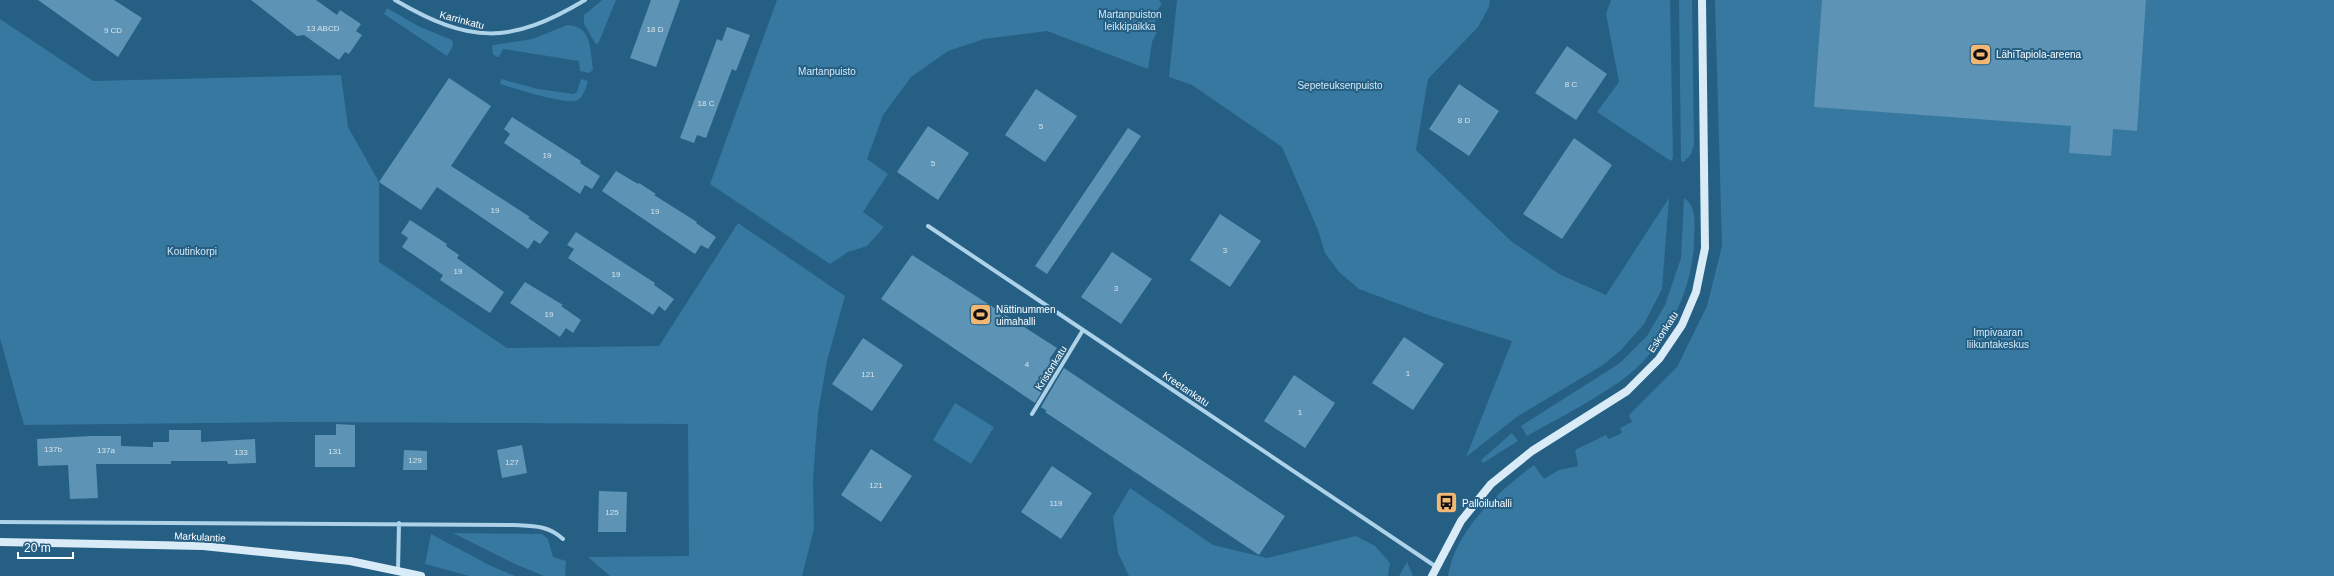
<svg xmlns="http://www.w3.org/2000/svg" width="2334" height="576" viewBox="0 0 2334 576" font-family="Arial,sans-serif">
	<rect width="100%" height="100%" fill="#255f84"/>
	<path fill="#3678a0" d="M602 0H616L598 44 595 43 584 24V15Z
		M777 0H1159L1162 4 1157 11 1154 30 1157 32 1152 42 1148 69 1047 31 984 39 948 51 911 77 883 115 867 159 888 174 863 212 884 227 867 246 848 252 830 264 710 184Z
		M1177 0H1490L1489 7 1478 27 1428 79 1416 150 1511 241 1559 274 1606 295 1669 198 1662 289 1644 324 1621 350 1603 365 1518 416 1466 457 1512 341 1431 316 1359 289 1339 272 1325 253 1318 230 1282 147 1192 85 1169 77Z
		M1611 0H1670L1673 158 1671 161 1597 112 1619 82 1606 14Z
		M1679 0H1692L1694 145 1691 154 1684 162 1681 161Z
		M1715 0H2334V576H1448C1455 530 1499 491 1534 465L1544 479 1559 470 1578 466 1575 450 1606 435 1609 439 1622 433 1620 428 1632 422 1629 415 1677 367 1707 306 1722 246Z
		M387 8 418 26 452 40 453 46 447 56 384 14Z
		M0 19 93 81 341 75 348 127 379 182V262L507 348 659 346 738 223 845 296 827 361 818 413 813 479 814 529 802 576H610L588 557 689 556 688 424 290 422 24 425 0 338Z
		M567 25C593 26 590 50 593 70L589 73 580 71 579 61 503 49 499 57H497L493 54 492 46 494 45 533 39Z
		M501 79 538 89 573 94 577 92 581 79 588 81C586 87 584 96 578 100 569 106 513 88 500 84Z
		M1684 198C1698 207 1694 227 1694 241 1693 291 1664 350 1622 380 1592 401 1559 418 1527 436L1521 426 1620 363 1647 336 1665 305 1681 258Z
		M955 403 994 427 971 464 933 440Z
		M1512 433 1518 441 1483 463 1481 460Z
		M1130 488 1213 545 1267 558 1356 536 1375 546 1390 563 1388 576H1129L1118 553 1113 517Z
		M453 533 542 534 548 539 553 557 566 561 565 576H544L515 564Z
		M431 534 491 566 515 576H469L425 564Z
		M1407 562 1413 576H1399Z"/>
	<path fill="#5d93b4" d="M38 0H114L142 18 118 57Z
		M251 0H316L337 15 340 10 361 24 356 31 362 35 349 54 345 52 339 60 304 35 297 36Z
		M651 0H680L656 67 630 58Z
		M1822 0H2146L2137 131 2113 129 2111 156 2069 153 2071 126 1814 107Z
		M727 27 750 35 736 71 732 69 706 138 697 135 694 143 680 138 717 39 722 41Z
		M1567 46 1607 74 1576 120 1535 93Z
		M449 78 491 106 451 166 530 217 528 218 549 232 540 244 534 240 528 249 437 187 421 210 379 182Z
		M1459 84 1499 111 1469 156 1429 129Z
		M1036 89 1077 116 1045 162 1005 135Z
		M512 117 581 161 580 163 600 176 592 189 585 185 580 194 504 143 510 134 504 129Z
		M928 126 969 153 938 200 897 172Z
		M1128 128 1141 136 1047 274 1035 266Z
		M1574 138 1612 165 1562 239 1523 214Z
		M616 171 638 184 639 183 656 194 654 195 697 222 696 223 716 237 708 249 701 245 695 254 602 191Z
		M1220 214 1261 241 1230 287 1190 260Z
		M410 220 447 244 446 246 459 255 457 258 504 292 490 313 440 280 443 275 402 247 408 238 401 233Z
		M576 232 655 283 654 285 674 299 665 311 659 306 653 315 568 258 574 249 567 245Z
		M1112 252 1152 279 1121 324 1081 297Z
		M912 255 1057 348 1050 358 1058 364 1035 403 881 299Z
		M525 282 563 305 561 306 581 320 573 333 566 328 560 337 510 303Z
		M1404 337 1444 364 1413 410 1372 383Z
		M863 338 903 365 872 411 832 384Z
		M1064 368 1285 516 1259 555 1045 412 1047 411 1041 407Z
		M1294 375 1335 403 1305 448 1264 421Z
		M336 424 355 425V467H315V435H336Z
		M169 430H201V442L255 439 256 463 228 464 227 461H171V464H96L98 498 70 499 68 465 38 466 37 439 91 436H121V446L153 447V442H169Z
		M522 445 527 473 502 478 497 450Z
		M871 449 912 476 881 522 841 495Z
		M404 450 427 451V470H403Z
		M1052 466 1092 493 1061 539 1021 512Z
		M599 491 627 492 626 532H598Z"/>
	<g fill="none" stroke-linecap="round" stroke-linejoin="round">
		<path stroke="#aed2e8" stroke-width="4" d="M395 0C470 44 510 45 585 0
			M928 226 1435 566
			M1032 414 1083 330
			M0 522 513 525C533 526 548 525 563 539
			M398 571 399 523"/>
		<path stroke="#d8ebf7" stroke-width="8" d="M0 542 203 546 350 561 421 576
			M1432 576 1461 521 1491 484 1532 451 1627 391 1659 359 1682 325 1696 292 1705 248 1702 0"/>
	</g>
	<defs>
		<symbol id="stadium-square" viewBox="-11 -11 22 22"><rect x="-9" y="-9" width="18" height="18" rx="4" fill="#f2b772" stroke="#255f84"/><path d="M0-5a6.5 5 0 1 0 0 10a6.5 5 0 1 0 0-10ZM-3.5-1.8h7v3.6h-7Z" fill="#111"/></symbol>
		<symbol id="bus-square" viewBox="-11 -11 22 22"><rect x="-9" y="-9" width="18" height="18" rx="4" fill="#f2b772" stroke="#255f84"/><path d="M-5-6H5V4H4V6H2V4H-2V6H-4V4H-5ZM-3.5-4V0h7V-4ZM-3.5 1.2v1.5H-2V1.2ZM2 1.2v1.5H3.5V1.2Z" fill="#111"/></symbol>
	</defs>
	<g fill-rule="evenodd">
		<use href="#stadium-square" x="1968" y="42" width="25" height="25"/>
		<use href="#stadium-square" x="968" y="302" width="25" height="25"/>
		<use href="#bus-square" x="1434" y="490" width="25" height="25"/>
	</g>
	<g text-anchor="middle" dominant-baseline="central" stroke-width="4" stroke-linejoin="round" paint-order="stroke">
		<g font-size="8" fill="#d6e4ec">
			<text x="323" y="28">13 ABCD</text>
			<text x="655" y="29">18 D</text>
			<text x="113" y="30">9 CD</text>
			<text x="1571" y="84">8 C</text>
			<text x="706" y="103">18 C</text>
			<text x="1464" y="120">8 D</text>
			<text x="1041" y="126">5</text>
			<text x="547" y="155">19</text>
			<text x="933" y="163">5</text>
			<text x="495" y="210">19</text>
			<text x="655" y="211">19</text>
			<text x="1225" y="250">3</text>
			<text x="458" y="271">19</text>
			<text x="616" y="274">19</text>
			<text x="1116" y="288">3</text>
			<text x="549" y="314">19</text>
			<text x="1027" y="364">4</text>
			<text x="1408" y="373">1</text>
			<text x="868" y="374">121</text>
			<text x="1300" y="412">1</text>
			<text x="53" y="449">137b</text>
			<text x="106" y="450">137a</text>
			<text x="335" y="451">131</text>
			<text x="241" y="452">133</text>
			<text x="415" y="460">129</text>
			<text x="512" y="462">127</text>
			<text x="876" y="485">121</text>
			<text x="1056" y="503">119</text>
			<text x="612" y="512">125</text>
		</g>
		<g font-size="10" fill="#d2e9f6" stroke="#255f84">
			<text x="1130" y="14">Martanpuiston<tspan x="1130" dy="12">leikkipaikka</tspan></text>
			<text x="827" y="71">Martanpuisto</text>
			<text x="1340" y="85">Sepeteuksenpuisto</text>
			<text x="192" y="251">Koutinkorpi</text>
			<text x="1998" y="332">Impivaaran<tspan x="1998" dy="12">liikuntakeskus</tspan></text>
		</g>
		<g font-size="10" fill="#fff" stroke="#255f84">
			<text transform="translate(462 20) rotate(15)">Karrinkatu</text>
			<text transform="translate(1663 332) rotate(-57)">Eskonkatu</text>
			<text transform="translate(1051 368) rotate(-58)">Kristonkatu</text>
			<text transform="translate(1186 389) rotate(34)">Kreetankatu</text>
			<text transform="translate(200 537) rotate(3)">Markulantie</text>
		</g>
		<g font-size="10" fill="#fff" stroke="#255f84" text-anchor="start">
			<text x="1996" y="54">LähiTapiola-areena</text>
			<text x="996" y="309">Nättinummen<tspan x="996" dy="12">uimahalli</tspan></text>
			<text x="1462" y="503">Palloiluhalli</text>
		</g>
	</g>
	<path d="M18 552v6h55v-6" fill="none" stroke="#ffffff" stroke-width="2"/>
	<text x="24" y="552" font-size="12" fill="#ffffff" stroke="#255f84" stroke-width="3" paint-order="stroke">20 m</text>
</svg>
